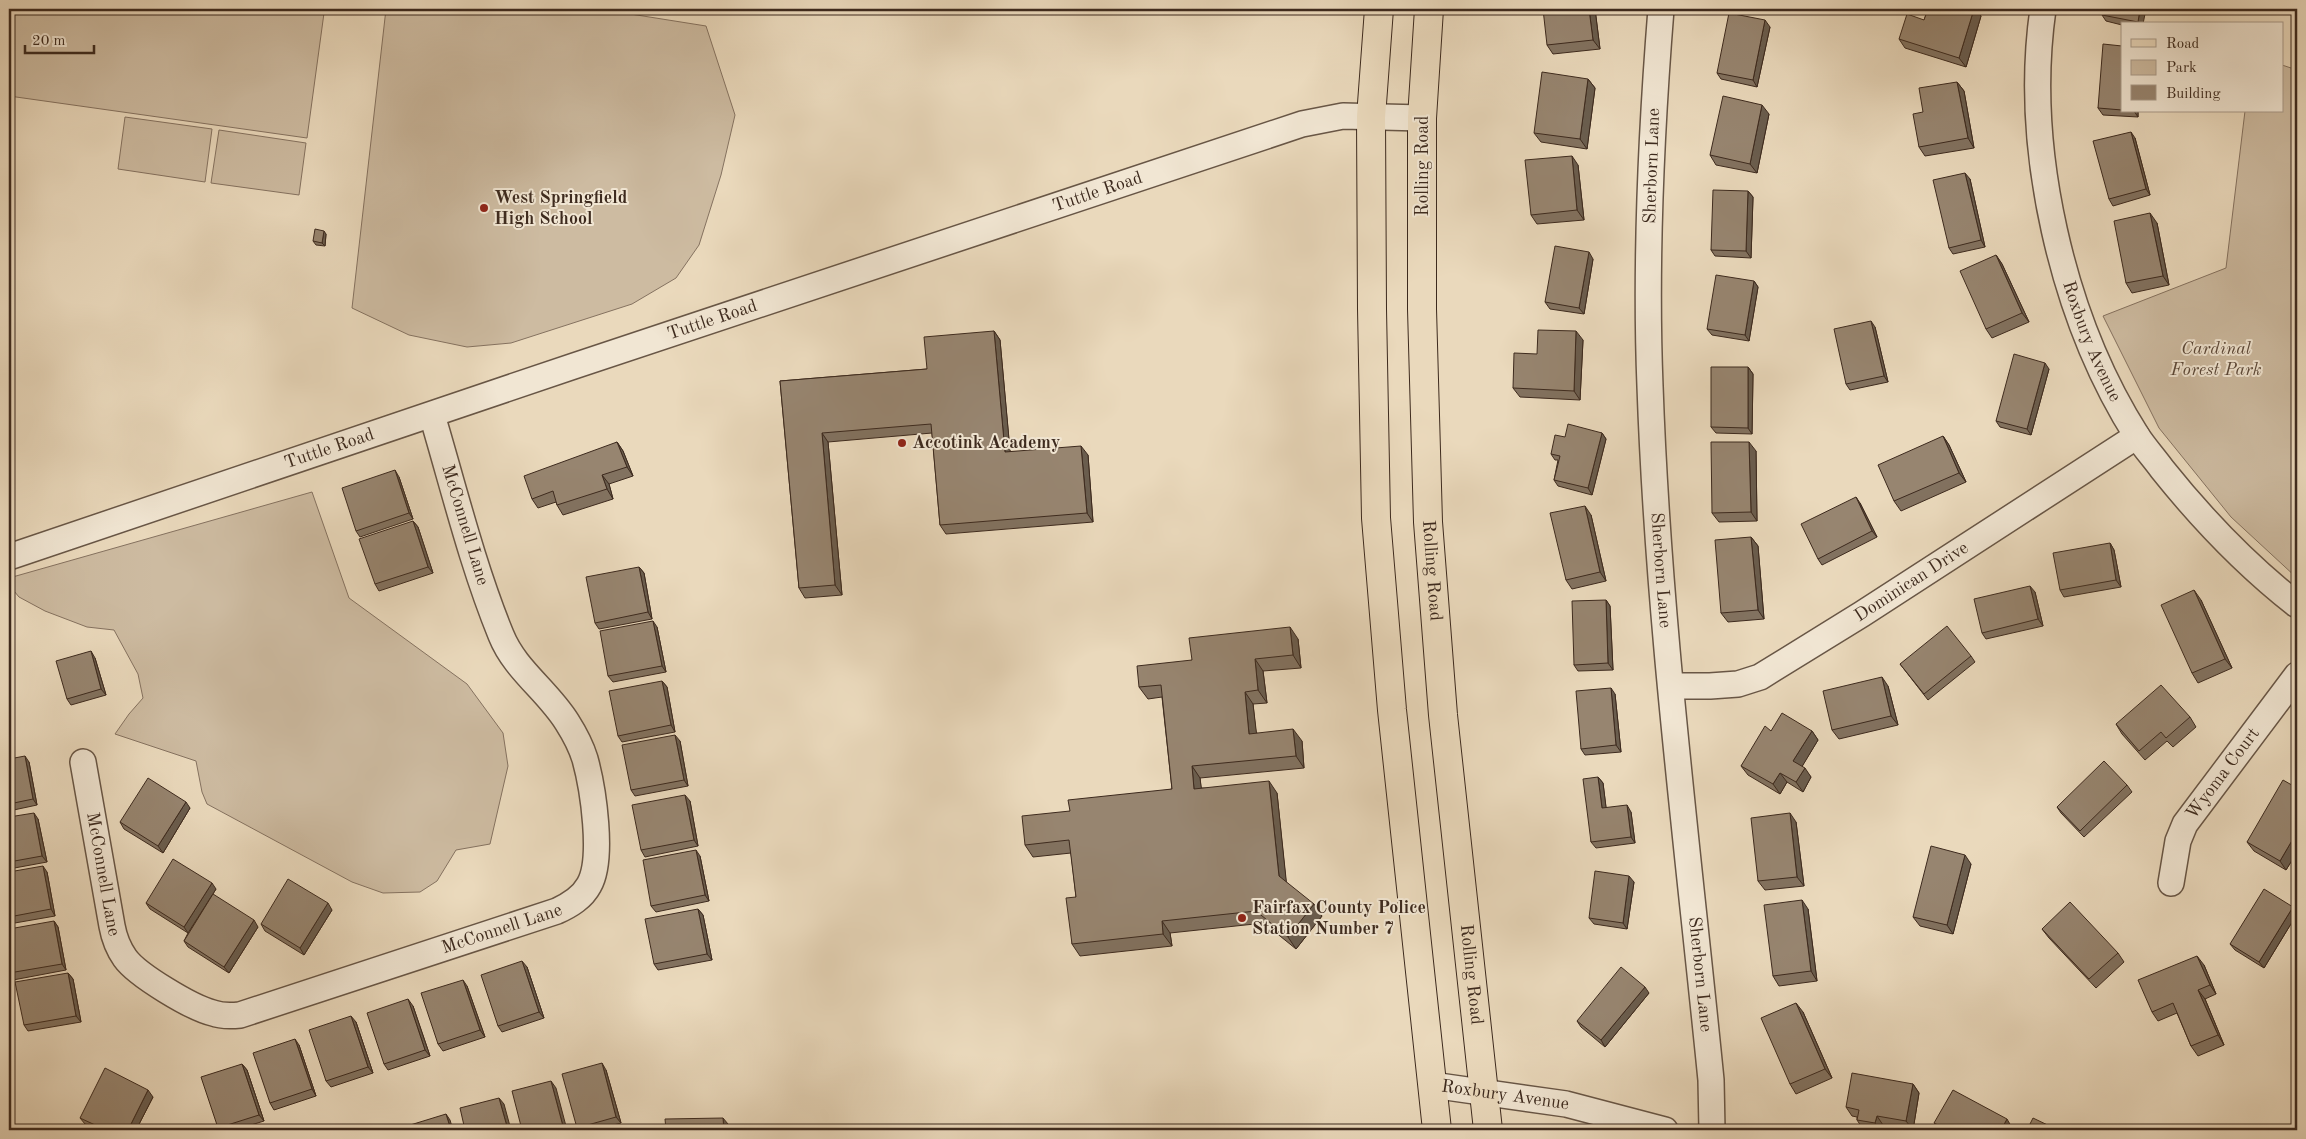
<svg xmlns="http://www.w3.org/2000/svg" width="2306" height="1139" viewBox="0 0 2306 1139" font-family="'Old Standard TT',serif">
	<rect width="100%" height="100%" fill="#ead9bc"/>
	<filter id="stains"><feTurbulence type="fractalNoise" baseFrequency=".004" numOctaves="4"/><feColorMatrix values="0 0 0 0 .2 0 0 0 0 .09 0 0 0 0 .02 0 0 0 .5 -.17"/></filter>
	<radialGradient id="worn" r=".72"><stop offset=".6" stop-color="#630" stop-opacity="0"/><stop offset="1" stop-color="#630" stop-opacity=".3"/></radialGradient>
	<path fill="#cdbba1" stroke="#857260" d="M9 9H292L324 13 307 138 9 96Z
		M386 9H599L706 26 735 115 721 175 699 245 676 278 632 304 511 343 467 347 409 335 352 308Z
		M2282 65 2297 70V578L2231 517 2159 428 2103 316 2226 268 2245 111H2282Z
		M125 117 212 129 205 182 118 169Z
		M219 130 306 143 299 195 211 183Z
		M312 492 349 598 467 684 503 733 508 766 490 844 456 850 437 881 420 892 383 893 352 882 207 804 202 792 196 761 115 734 129 714 143 698 138 674 114 630 87 627 45 611 19 597 9 585V578Z"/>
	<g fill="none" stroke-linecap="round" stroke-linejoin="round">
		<defs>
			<g id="street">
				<path id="s1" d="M1661 9C1651 134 1645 261 1650 386 1658 618 1688 849 1711 1080L1712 1130"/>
				<path id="s2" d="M2043 9C2023 148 2062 318 2137 436 2144 447 2154 458 2162 469 2202 519 2247 566 2297 605"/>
				<path id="s3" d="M9 557 574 366 1302 124 1343 116 1422 118"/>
				<path id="s4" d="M1671 686H1710L1738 684 1760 677 1862 614 2137 436"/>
				<path id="s5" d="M83 762 112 926C114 937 118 948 125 958 137 975 192 1008 213 1013 221 1016 231 1016 240 1015L557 911C570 905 582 898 589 885 604 859 593 788 585 759 581 746 574 733 567 722 547 690 515 670 501 635 472 564 454 489 432 415"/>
				<path id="s6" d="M2171 883 2178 841 2185 824 2297 675"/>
				<path id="s7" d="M1432 1085 1566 1104 1665 1130"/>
			</g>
			<g id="primary">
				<path d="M1379 9 1371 117 1372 309 1376 518 1392 710 1437 1130"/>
				<path id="s8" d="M1429 9 1422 118V309L1428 522 1443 715 1488 1130"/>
			</g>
		</defs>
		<use href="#street" stroke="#685646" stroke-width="28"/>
		<use href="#primary" stroke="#3d2a1e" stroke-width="30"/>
		<use href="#street" stroke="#f1e6d3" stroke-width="25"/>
		<use href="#primary" stroke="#ead9bc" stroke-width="28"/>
	</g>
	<path fill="#827260" stroke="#3d2a1e" d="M1595 9 1600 49 1553 54 1547 45Z
		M1928 9H1976L1981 16 1966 67 1905 48 1899 39 1924 20Z
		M2103 9 2143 24H2122V25L2106 21 2102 15Z
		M1770 27 1757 87 1721 79 1717 73Z
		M2122 46V111H2138V117L2103 115 2098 108Z
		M1588 79 1595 88 1587 149 1541 142 1534 133Z
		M1957 82 1964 91 1974 148 1925 156 1919 147Z
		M1769 114 1757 173 1716 165 1710 155Z
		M2135 138 2150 195 2113 206 2109 199Z
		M1578 165 1584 220 1537 224 1531 215Z
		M1970 179 1985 247 1953 254 1949 248Z
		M1748 191 1753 197 1751 258 1715 256 1711 250Z
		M2157 223 2169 285 2132 293 2126 283Z
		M326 234 325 246 316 245 313 241Z
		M1996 255 2002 264 2029 322 1992 338 1986 329Z
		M1593 259 1584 314 1550 309 1545 302Z
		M1754 281 1758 287 1749 341 1712 335 1707 329Z
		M1875 327 1888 382 1850 390 1846 384Z
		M994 331 1000 340 1010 452 1088 455 1093 522 946 534 940 525 932 433 828 442 842 595 805 598 799 588 780 381 927 369Z
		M1583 340 1580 400 1520 397 1513 388 1537 354Z
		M1748 367 1753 374 1752 434 1716 433 1711 427Z
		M2049 369 2031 435 2000 427 1996 421Z
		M1602 433 1606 439 1592 495 1558 486 1554 480 1558 460H1555L1551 454 1565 437Z
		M1943 436 1949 445 1966 482 1901 511 1894 501Z
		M617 442 623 451 633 476 609 484 613 499 563 515 557 505 556 502 538 508 532 499Z
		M1756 451 1757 521 1719 522 1712 513Z
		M399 477 413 519 360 537 356 531Z
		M1860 503 1877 537 1822 565 1818 559Z
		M1591 515 1606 581 1572 589 1566 580Z
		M413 521 418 527 433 573 379 591 375 584Z
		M1751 537 1758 546 1764 619 1728 622 1721 613Z
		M2110 543 2114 550 2121 587 2064 597 2060 590Z
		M639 567 644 573 652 619 599 629 595 623Z
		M2035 592 2043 626 1986 639 1982 633Z
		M1606 600 1610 606 1613 670 1578 671 1574 665Z
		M2201 600 2232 668 2198 683 2192 673Z
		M657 627 666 672 613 682 608 676Z
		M1298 639 1301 668 1263 671 1267 703 1253 704 1256 733 1302 741 1304 768 1200 778 1201 788 1277 793 1286 882 1322 916 1296 949 1264 923 1170 933 1172 946 1080 956 1072 944 1076 897 1071 853 1033 857 1025 845 1070 811 1172 789 1162 697 1148 699 1139 687 1192 660Z
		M1971 656 1975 662 1928 700 1900 664Z
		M95 658 106 695 71 705 67 699Z
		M662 681 667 687 675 732 622 742 618 736Z
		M1888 686 1898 725 1839 739 1832 730Z
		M1615 694 1621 752 1585 755 1581 749Z
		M2190 717 2196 727 2173 747 2167 741 2145 760 2122 734 2116 724Z
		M1771 731H1812L1818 740 1802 766 1811 777 1803 792 1787 782 1780 794 1748 775 1741 766Z
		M680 741 688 786 635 796 631 790Z
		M9 759 29 762 37 805 9 811Z
		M1598 777 1603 783 1606 808 1631 812 1635 843 1596 848 1591 842Z
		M2127 785 2132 792 2084 837 2061 813 2057 807Z
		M2297 788V852L2286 870 2254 851 2247 842Z
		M690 801 698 846 645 857 641 850Z
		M190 808 163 853 124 829 120 822Z
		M9 817 38 819 47 862 9 869Z
		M1796 822 1804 886 1765 890 1758 881Z
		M700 856 709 901 656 912 651 906Z
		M1971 864 1953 934 1920 926 1913 917Z
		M9 872H47L55 916 9 924Z
		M1634 882 1627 929 1594 924 1589 918Z
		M216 889 197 920 258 927 229 973 188 947 184 941 188 933 150 909 146 903Z
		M2293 907 2297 913V914L2264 968 2235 950 2230 944Z
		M698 909 703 915 712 960 658 970 654 964Z
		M1808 909 1817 981 1779 986 1773 976Z
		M332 910 304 955 265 931 261 924Z
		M54 921 58 927 66 970 13 980 9 973Z
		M2042 929 2118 953 2124 962 2096 988 2049 938Z
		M2204 965 2216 994 2205 999 2224 1045 2198 1056 2191 1046 2177 1013 2158 1021 2152 1012Z
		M527 967 544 1018 502 1032 498 1026Z
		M68 973 73 979 81 1022 28 1031 24 1025Z
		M467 986 485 1037 443 1051 438 1044Z
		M1649 993 1605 1047 1581 1027 1577 1021Z
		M413 1006 430 1056 388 1070 384 1064Z
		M1803 1012 1832 1078 1796 1094 1790 1084Z
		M356 1022 373 1073 331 1087 326 1081Z
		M299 1045 316 1096 274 1110 270 1103Z
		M242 1064 247 1070 264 1121 235 1130H219L218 1128Z
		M606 1070 621 1123 594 1130H578L577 1128Z
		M1913 1084 1919 1093 1913 1130 1883 1125 1882 1130H1870L1863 1129 1857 1120V1117L1852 1116 1846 1107Z
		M153 1097 136 1130H98L85 1124 80 1118Z
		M1934 1123 2011 1126 2009 1130H1941L1939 1129Z"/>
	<path fill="#6a5d4e" stroke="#3d2a1e" d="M1589 9H1595L1600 49 1593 40Z
		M1974 9H1976L1981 16 1966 67 1959 58Z
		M2140 9H2146L2143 24H2139L2138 22Z
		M1765 20 1770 27 1757 87 1753 80Z
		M1588 79 1595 88 1587 149 1580 139Z
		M1957 82 1964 91 1974 148 1968 138Z
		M1762 105 1769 114 1757 173 1750 164Z
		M2134 111H2138V117Z
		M2131 132 2135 138 2150 195 2146 189Z
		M1572 156 1578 165 1584 220 1577 210Z
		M1965 173 1970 179 1985 247 1981 240Z
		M1748 191 1753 197 1751 258 1746 251Z
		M2150 213 2157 223 2169 285 2163 276Z
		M324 231 326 234 325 246 322 243Z
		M1589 252 1593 259 1584 314 1579 308Z
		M1996 255 2002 264 2029 322 2022 313Z
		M1754 281 1758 287 1749 341 1745 335Z
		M1871 321 1875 327 1888 382 1884 376Z
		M994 331 1000 340 1011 461 1005 452Z
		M1576 331 1583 340 1580 400 1574 391Z
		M2045 363 2049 369 2031 435 2027 429Z
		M1748 367 1753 374 1752 434 1748 428Z
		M822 433 828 442 842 595 835 585Z
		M1602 433 1606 439 1592 495 1588 488Z
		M1943 436 1949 445 1966 482 1959 473Z
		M617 442 623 451 633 476 627 467Z
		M1749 442 1756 451 1757 521 1751 512Z
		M1081 446 1088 455 1093 522 1087 513Z
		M395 470 399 477 413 519 409 513Z
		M602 475 609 484 613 499 607 489Z
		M1856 497 1860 503 1877 537 1872 531Z
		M1585 506 1591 515 1606 581 1600 572Z
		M413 521 418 527 433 573 428 567Z
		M1751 537 1758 546 1764 619 1758 610Z
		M2110 543 2114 550 2121 587 2116 580Z
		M639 567 644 573 652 619 648 612Z
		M2030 586 2035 592 2043 626 2038 619Z
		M2194 590 2201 600 2232 668 2225 659Z
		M1606 600 1610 606 1613 670 1608 663Z
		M653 621 657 627 666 672 662 666Z
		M1290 627 1298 639 1301 668 1293 655Z
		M91 651 95 658 106 695 101 689Z
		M1255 659 1263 671 1267 703 1258 690Z
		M1882 677 1888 686 1898 725 1891 716Z
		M662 681 667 687 675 732 671 725Z
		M1611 688 1615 694 1621 752 1616 745Z
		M1245 692 1253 704 1258 746 1249 734Z
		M1293 729 1302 741 1304 768 1296 756Z
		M1812 731 1818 740 1800 770 1793 761Z
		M675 735 680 741 688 786 684 780Z
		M25 756 29 762 37 805 33 799Z
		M1192 766 1200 778 1203 801 1194 789Z
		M1805 768 1811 777 1803 792 1796 782Z
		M1780 773 1787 782 1780 794 1773 784Z
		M1598 777 1603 783 1607 815 1602 808Z
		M1269 781 1277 793 1287 888 1279 876Z
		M685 795 690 801 698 846 694 840Z
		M186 802 190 808 163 853 158 846Z
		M1627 805 1631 812 1635 843 1631 837Z
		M34 813 38 819 47 862 42 856Z
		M1790 813 1796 822 1804 886 1797 877Z
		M2297 832V852L2286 870 2280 861Z
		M696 850 700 856 709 901 705 895Z
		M1965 855 1971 864 1953 934 1947 925Z
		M43 866 47 872 55 916 51 909Z
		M1629 876 1634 882 1627 929 1623 923Z
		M212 883 216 889 188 933 184 927Z
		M1802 900 1808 909 1817 981 1811 971Z
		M328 903 332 910 304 955 300 948Z
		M1314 904 1322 916 1296 949 1288 937Z
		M2293 907 2297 913V914L2264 968 2259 962Z
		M698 909 703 915 712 960 707 954Z
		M254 920 258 927 229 973 224 967Z
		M54 921 58 927 66 970 62 964Z
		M1162 921 1170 933 1172 946 1163 934Z
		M2197 956 2204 965 2216 994 2210 985Z
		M522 961 527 967 544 1018 539 1012Z
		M68 973 73 979 81 1022 76 1016Z
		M463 980 467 986 485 1037 480 1030Z
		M1645 987 1649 993 1605 1047 1601 1040Z
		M2198 990 2205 999 2224 1045 2218 1035Z
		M408 999 413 1006 430 1056 425 1050Z
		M1796 1003 1803 1012 1832 1078 1825 1069Z
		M351 1016 356 1022 373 1073 368 1067Z
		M295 1039 299 1045 316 1096 312 1089Z
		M602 1063 606 1070 621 1123 616 1117Z
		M242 1064 247 1070 264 1121 259 1115Z
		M551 1081 556 1088 567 1130H564Z
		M1913 1084 1919 1093 1913 1130 1906 1121Z
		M148 1090 153 1097 136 1130H128Z
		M499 1098 504 1104 511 1130H508Z
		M446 1114 450 1120 453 1130H451Z
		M1877 1116 1883 1125 1882 1130H1880L1875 1123Z
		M723 1118 728 1124V1130H724Z
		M2007 1119 2011 1126 2009 1130H2001Z"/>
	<path fill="#978570" stroke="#3d2a1e" d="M1543 9H1589L1593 40 1547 45Z
		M1928 9H1974L1959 58 1899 39 1907 14 1924 20Z
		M2103 9H2140L2138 22 2102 15Z
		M1729 13 1765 20 1753 80 1717 73Z
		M2103 44 2122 46V110L2098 108Z
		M1542 72 1588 79 1580 139 1534 133Z
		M1957 82 1968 138 1919 147 1913 114 1923 112 1919 88Z
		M1723 96 1762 105 1750 164 1710 155Z
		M2131 132 2146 189 2109 199 2093 141Z
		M1572 156 1577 210 1531 215 1525 160Z
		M1965 173 1981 240 1949 248 1933 180Z
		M1713 190 1748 191 1746 251 1711 250Z
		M2150 213 2163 276 2126 283 2114 221Z
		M315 229 324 231 322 243 313 241Z
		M1555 246 1589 252 1579 308 1545 302Z
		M1996 255 2022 313 1986 329 1960 271Z
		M1716 275 1754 281 1745 335 1707 329Z
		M1871 321 1884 376 1846 384 1834 329Z
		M1538 330 1576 331 1574 391 1513 388 1514 353 1537 354Z
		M994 331 1005 452 1081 446 1087 513 940 525 931 424 822 433 835 585 799 588 780 381 927 369 924 337Z
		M2014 354 2045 363 2027 429 1996 421Z
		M1711 367H1748V428L1711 427Z
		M1568 424 1602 433 1588 488 1554 480 1560 456 1551 454 1555 435 1565 437Z
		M1943 436 1959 473 1894 501 1878 465Z
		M617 442 627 467 602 475 607 489 557 505 553 491 532 499 524 476Z
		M1711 442H1749L1751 512 1712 513Z
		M395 470 409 513 356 531 342 488Z
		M1856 497 1872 531 1818 559 1801 524Z
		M1585 506 1600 572 1566 580 1550 513Z
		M413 521 428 567 375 584 359 539Z
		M1751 537 1758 610 1721 613 1715 540Z
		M2110 543 2116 580 2060 590 2053 553Z
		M639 567 648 612 595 623 586 577Z
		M2030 586 2038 619 1982 633 1974 599Z
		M2194 590 2225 659 2192 673 2161 605Z
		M1606 600 1608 663 1574 665 1572 601Z
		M653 621 662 666 608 676 600 631Z
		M1947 626 1971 656 1924 694 1900 664Z
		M1290 627 1293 655 1255 659 1258 690 1245 692 1249 734 1293 729 1296 756 1192 766 1194 789 1269 781 1279 876 1314 904 1288 937 1256 911 1162 921 1163 934 1072 944 1066 898 1076 897 1069 840 1025 845 1022 816 1070 811 1068 800 1172 789 1161 685 1139 687 1137 666 1192 660 1189 638Z
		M91 651 101 689 67 699 56 661Z
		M1882 677 1891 716 1832 730 1823 691Z
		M662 681 671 725 618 736 609 691Z
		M2161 685 2190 717 2166 738 2161 732 2139 751 2116 724Z
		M1611 688 1616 745 1581 749 1576 691Z
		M1782 713 1812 731 1793 761 1805 768 1796 782 1780 773 1773 784 1741 766 1765 726 1771 731Z
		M675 735 684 780 631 790 622 745Z
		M25 756 33 799 9 804V759Z
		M2104 761 2127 785 2080 831 2057 807Z
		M1598 777 1602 808 1627 805 1631 837 1591 842 1583 779Z
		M148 778 186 802 158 846 120 822Z
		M2283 780 2297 788V832L2280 861 2247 842Z
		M685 795 694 840 641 850 632 805Z
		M34 813 42 856 9 862V817Z
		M1790 813 1797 877 1758 881 1751 818Z
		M1931 846 1965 855 1947 925 1913 917Z
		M696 850 705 895 651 906 643 860Z
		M173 859 212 883 184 927 146 903Z
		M43 866 51 909 9 917V872Z
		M1595 871 1629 876 1623 923 1589 918Z
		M288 879 328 903 300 948 261 924Z
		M2264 889 2293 907 2259 962 2230 944Z
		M213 894 254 920 224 967 184 941Z
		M1802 900 1811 971 1773 976 1764 905Z
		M2070 902 2118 953 2089 979 2042 929Z
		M698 909 707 954 654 964 645 919Z
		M54 921 62 964 9 973V929Z
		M2197 956 2210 985 2198 990 2218 1035 2191 1046 2173 1003 2152 1012 2138 980Z
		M522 961 539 1012 498 1026 481 975Z
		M1621 967 1645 987 1601 1040 1577 1021Z
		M68 973 76 1016 24 1025 15 982Z
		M463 980 480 1030 438 1044 421 993Z
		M408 999 425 1050 384 1064 367 1013Z
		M1796 1003 1825 1069 1790 1084 1761 1018Z
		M351 1016 368 1067 326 1081 309 1030Z
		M295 1039 312 1089 270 1103 253 1053Z
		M602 1063 616 1117 577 1128 562 1074Z
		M242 1064 259 1115 218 1128 201 1077Z
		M105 1068 148 1090 128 1130H106L80 1118Z
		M1852 1073 1913 1084 1906 1121 1877 1116 1875 1123 1857 1120 1859 1110 1846 1107Z
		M551 1081 564 1130H522L512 1091Z
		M1953 1090 2007 1119 2001 1130H1948L1934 1123Z
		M499 1098 508 1130H465L460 1108Z
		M446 1114 451 1130H409L407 1126Z
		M723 1118 724 1130H666L665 1119Z
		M2033 1118 2058 1130H2027Z"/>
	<g fill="#8f2418" stroke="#f1e6d3" stroke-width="2">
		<circle cx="484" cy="208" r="5"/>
		<circle cx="902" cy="443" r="5"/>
		<circle cx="1242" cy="918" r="5"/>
	</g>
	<g text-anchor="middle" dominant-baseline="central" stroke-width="4" stroke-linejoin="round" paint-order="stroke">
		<g font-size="18" fill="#3d2a1e" stroke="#f1e6d3">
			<text transform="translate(1423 166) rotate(-90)">Rolling Road</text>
			<text transform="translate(1652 166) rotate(-88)">Sherborn Lane</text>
			<text stroke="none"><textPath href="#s3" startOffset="1148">Tuttle Road</textPath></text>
			<text stroke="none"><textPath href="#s3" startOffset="742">Tuttle Road</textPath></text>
			<text stroke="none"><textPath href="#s2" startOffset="340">Roxbury Avenue</textPath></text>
			<text stroke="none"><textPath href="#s3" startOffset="338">Tuttle Road</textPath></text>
			<text transform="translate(465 525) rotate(73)">McConnell Lane</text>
			<text stroke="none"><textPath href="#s1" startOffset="562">Sherborn Lane</textPath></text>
			<text stroke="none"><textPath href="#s8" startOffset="562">Rolling Road</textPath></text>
			<text stroke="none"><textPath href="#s4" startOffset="269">Dominican Drive</textPath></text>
			<text stroke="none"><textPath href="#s6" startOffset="124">Wyoma Court</textPath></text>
			<text stroke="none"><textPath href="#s5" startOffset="114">McConnell Lane</textPath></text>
			<text stroke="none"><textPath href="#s5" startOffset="609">McConnell Lane</textPath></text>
			<text stroke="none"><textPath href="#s1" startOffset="968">Sherborn Lane</textPath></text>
			<text stroke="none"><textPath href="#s8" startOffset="968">Rolling Road</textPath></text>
			<text stroke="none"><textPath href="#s7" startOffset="74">Roxbury Avenue</textPath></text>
		</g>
		<g font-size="18" font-weight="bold" fill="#3d2a1e" stroke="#f1e6d3" text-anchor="start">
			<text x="494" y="198">West Springfield<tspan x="494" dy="21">High School</tspan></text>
			<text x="912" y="443">Accotink Academy</text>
			<text x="1252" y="908">Fairfax County Police<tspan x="1252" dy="21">Station Number 7</tspan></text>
		</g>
		<g font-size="18" font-style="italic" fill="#5a4738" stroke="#f1e6d3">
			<text x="2216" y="349">Cardinal<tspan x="2216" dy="21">Forest Park</tspan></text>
		</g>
	</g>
	<rect width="2306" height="1139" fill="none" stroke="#ead9bc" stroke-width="30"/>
	<rect x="10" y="10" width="2286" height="1119" fill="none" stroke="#3d2a1e" stroke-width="2.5"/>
	<rect x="15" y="15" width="2276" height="1109" fill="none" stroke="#3d2a1e"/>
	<rect x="2121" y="22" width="162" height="90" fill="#f1e6d3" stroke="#a99b8b"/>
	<rect x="2131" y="39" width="25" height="8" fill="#ead9bc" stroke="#a99b8b"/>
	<text x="2166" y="48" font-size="15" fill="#3d2a1e">Road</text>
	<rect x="2131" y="60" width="25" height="15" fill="#cdbba1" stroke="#a99b8b"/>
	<text x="2166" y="72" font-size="15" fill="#3d2a1e">Park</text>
	<rect x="2131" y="85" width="25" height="15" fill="#978570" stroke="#a99b8b"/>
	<text x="2166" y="98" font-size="15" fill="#3d2a1e">Building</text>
	<path d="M25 45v8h69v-8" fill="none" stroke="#3d2a1e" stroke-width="2.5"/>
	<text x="32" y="45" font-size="15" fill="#3d2a1e" stroke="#f1e6d3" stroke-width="4" paint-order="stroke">20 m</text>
	<rect width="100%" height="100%" filter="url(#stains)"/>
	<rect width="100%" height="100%" fill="url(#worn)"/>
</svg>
